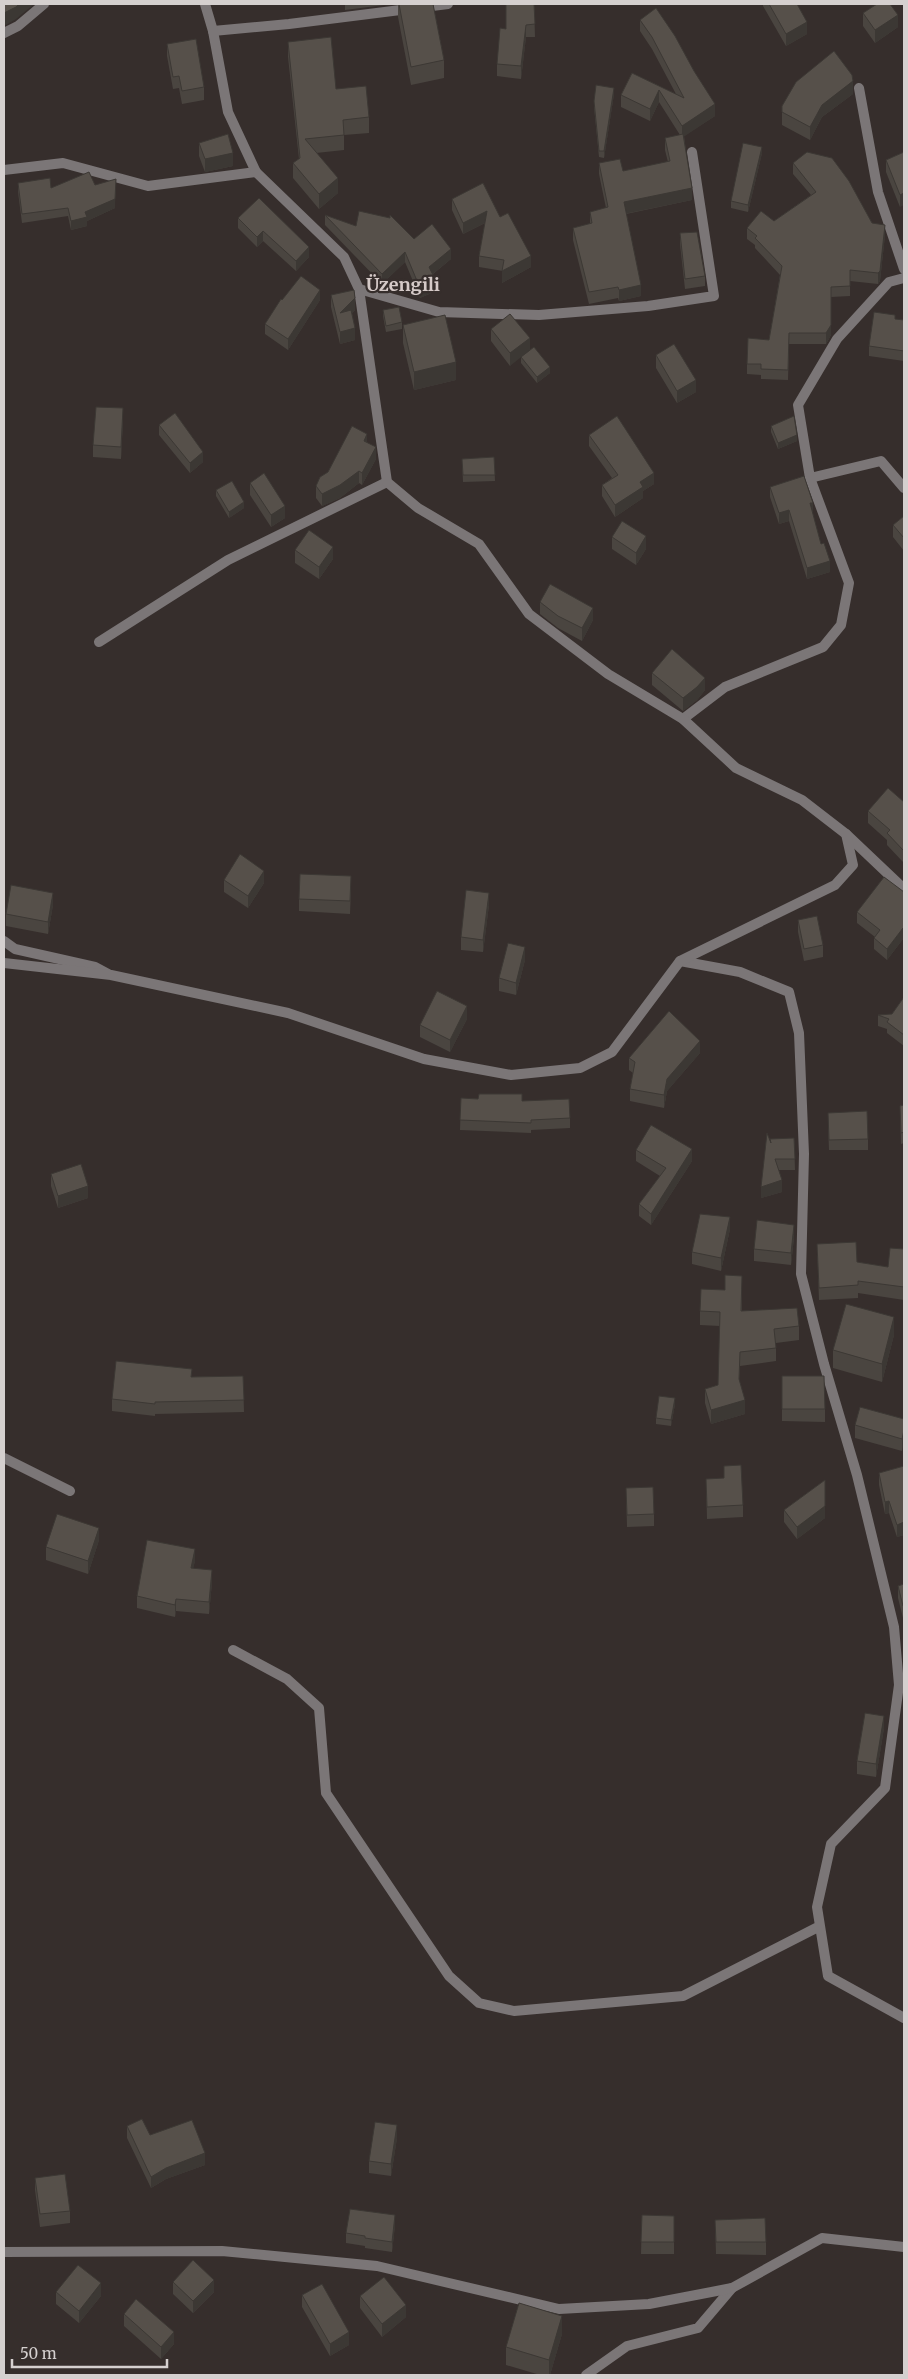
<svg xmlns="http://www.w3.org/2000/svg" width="908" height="2379" viewBox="0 0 908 2379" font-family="Merriweather,serif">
	<rect width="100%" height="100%" fill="#362e2c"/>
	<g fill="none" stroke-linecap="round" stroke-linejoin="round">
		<path stroke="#7b7677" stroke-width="10" d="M213 31 289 24 448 4
			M4 33 18 26 44 4
			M859 88 878 192 904 269
			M4 170 63 163 148 186 256 172
			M359 289 439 312 539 315 648 306 714 296 692 152
			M810 478 881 461 904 488
			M99 642 228 560 387 482
			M683 719 725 687 823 647 841 625 849 583 810 478 798 405 837 339 889 282 904 278
			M846 834 904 889
			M4 941 15 949 95 967 108 974
			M680 961 740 972 789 992 799 1033 804 1154 801 1274 824 1364 857 1475 894 1627 899 1685 885 1788 831 1844 817 1907 828 1976 904 2018
			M4 1458 70 1491
			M233 1650 287 1679 319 1708 326 1793 449 1976 479 2003 514 2011 683 1996 820 1926
			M586 2375 627 2346 698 2328 732 2288"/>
		<path stroke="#7b7677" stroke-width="10" d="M4 963 111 975 288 1013 424 1059 511 1075 580 1068 612 1052 680 961 835 885 853 865 846 834 802 800 736 768 683 719 608 674 529 614 479 544 418 508 387 482 359 289 344 257 256 172 228 112 213 31 205 4
			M4 2252 222 2251 377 2266 559 2309 649 2304 732 2288 822 2238 904 2247"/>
	</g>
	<path fill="#4a4540" d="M345 4H385L384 5 345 10Z
		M398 4H433L444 60V78L411 85 398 17Z
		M534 4 535 37H526L521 79 497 76V64L506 29Z
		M763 4H797L807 34 786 46 763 6Z
		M863 13 898 27 875 43 863 26Z
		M640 20 715 116 684 136 692 200 626 214 641 296 619 301 618 298 589 304 573 240V228L590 224V212L606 208 599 174V163L623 171 668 162 665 150V138L680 135 659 102 650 121 621 107V95L632 73 676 94 652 49 640 31Z
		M288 42 336 89 369 117V133L344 135V150L316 153 338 193 319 209 293 178V163L299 159 288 57Z
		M167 44 204 87V100L182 104 179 88 173 89 167 56Z
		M614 94 604 158 599 157 594 107V101Z
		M853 94 822 117 810 140 782 125V106Z
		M199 143 233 166 205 172 199 156Z
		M904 152 900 207 886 172V160Z
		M762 153 748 212 731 208V201Z
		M793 163 872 223 885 235 880 281 878 284 850 281V296L831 297V335L826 344H789L788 380 761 379V375L747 374V364L769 340 780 275 755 248V245L747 239V228L774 221 811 195 793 174Z
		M18 183 51 188 95 185 115 208 87 221V226L71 230 68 216 22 223 18 192Z
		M452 199 500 217 531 267 502 283 503 271 479 267V256L485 223 463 234 452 210Z
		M325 215 356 226 414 239 451 259 433 274 436 291 420 298 405 262 382 284 325 225Z
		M238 218 309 247V257L296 271 263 241 257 247 238 228Z
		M680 233 705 276V286L685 289 680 244Z
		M331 295 355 310 352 313 355 340 340 344 331 307Z
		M282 300H320L288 350 265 334V324Z
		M383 310 402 322V329L386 332 383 316Z
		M895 319 904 320V361L869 356V346Z
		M403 325 456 380 414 390 403 343Z
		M491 329 530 338 510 366 491 341Z
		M656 355 696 392 677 403 656 368Z
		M521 357 550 373 537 383 521 363Z
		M123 420 121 459 93 457V445Z
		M159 425 203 462 190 473 159 435Z
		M771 426 797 441 778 449 771 432Z
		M589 435 654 484 643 491V498L615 517 602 496V485L612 478 589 446Z
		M367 443 376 459 362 485 359 483 340 498 322 506 316 498V486Z
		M494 457 495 481 463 482 462 459Z
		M250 483 285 518 271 527 250 495Z
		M770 487 812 513 821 544 830 572 807 579 789 521 779 524 770 497Z
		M216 490 244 508 229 518 216 496Z
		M904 516V551L893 537V525Z
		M612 537 646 549 636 565 612 549Z
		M295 550 333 559 319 579 295 563Z
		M540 602 593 620 582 641 558 628 540 614Z
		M652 673 705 690 697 700 683 711 652 685Z
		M904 802 903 862 887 845V840L868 823V811Z
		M224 880 264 883 248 908 224 892Z
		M351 888 350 914 299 911V899Z
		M904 892V942L903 939 887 960 874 949V938L875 937 857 923V912Z
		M53 905 48 934 6 926V914Z
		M489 905 483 952 461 950V937Z
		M798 920 823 945V957L804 961 798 932Z
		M525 960 516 995 499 991V978Z
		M904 997V1046L887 1033V1029L878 1026V1015L892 1014Z
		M467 1019 450 1052 420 1037V1025Z
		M700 1053 667 1091 664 1108 630 1101V1089L633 1073 629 1070V1058Z
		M461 1098 522 1101 570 1118V1128L531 1130V1133L460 1130Z
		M904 1105V1143L901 1144 900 1106Z
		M828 1123 868 1139V1150H829Z
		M794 1138 795 1170H779L782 1192 761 1198 771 1143Z
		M636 1150 692 1161 651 1225 639 1216V1204L660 1176 636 1161Z
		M51 1174 88 1198 58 1208 51 1186Z
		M730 1229 721 1271 692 1264V1252Z
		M794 1237 791 1265 754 1261V1249Z
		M817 1244 857 1262 888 1267 904 1249V1300L858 1293V1298L819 1300Z
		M742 1289V1311L799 1326V1340L776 1343V1361L740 1366 739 1380 745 1414 711 1424 705 1403V1389L718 1385 720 1326 700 1325V1311L725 1290Z
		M894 1335 882 1382 833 1368V1350Z
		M243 1376 244 1412 155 1414V1416L112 1411V1399L192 1377Z
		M782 1376 825 1409V1422L782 1421Z
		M675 1404 671 1426 656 1424V1418Z
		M904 1419 902 1451 855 1438V1425Z
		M724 1466 743 1505V1517L707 1519 706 1479H724Z
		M904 1466V1535L897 1537 889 1513 885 1514 879 1485V1473Z
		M825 1480V1518L797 1539 784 1522V1510Z
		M626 1488 654 1514V1526L627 1527Z
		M99 1540 88 1574 46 1560V1547Z
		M195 1561 193 1568 212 1582 209 1614 176 1611 175 1617 137 1608V1596Z
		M904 1584 903 1618 898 1598V1586Z
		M884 1728 876 1777 857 1774V1761Z
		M127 2126 205 2165 166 2179 151 2188 127 2138Z
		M397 2138 391 2176 369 2173V2161Z
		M35 2178 70 2211V2223L40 2227 35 2190Z
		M642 2215 674 2216V2254H641Z
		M715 2220 766 2242V2255L716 2254Z
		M395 2225 392 2252 365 2248V2246L346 2243V2233Z
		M173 2282 214 2292 193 2313 173 2294Z
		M56 2292 101 2296 79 2323 56 2304Z
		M302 2295 349 2345 330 2356 302 2307Z
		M360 2296 406 2317 382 2337 360 2308Z
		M124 2314 174 2344 161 2359 124 2326Z
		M562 2334 550 2375H540L506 2365V2347Z"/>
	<path fill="#3c3834" d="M19 4H34L16 19 4 26V13Z
		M898 15V27L875 43V30Z
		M807 22V34L786 46V34Z
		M526 25V37L521 79V66Z
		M853 81V94L822 117 810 140V127L822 105Z
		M614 88V94L604 158V151Z
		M659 90V102L650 121V109Z
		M715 104V116L682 138V126Z
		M762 147V153L748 212V205Z
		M233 153V166L205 172V159Z
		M338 178V193L319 209V194Z
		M116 179 115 208 87 221V226L71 230V221L85 212Z
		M692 188V200L624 214V202Z
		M904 193V205L900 207V195Z
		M487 211V222L463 234V223Z
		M885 225V235L880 281 878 284V273Z
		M263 231V241L257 247V237Z
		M309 247V257L296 271V261Z
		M451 249V259L429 277V267Z
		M405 252V262L382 284V274Z
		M531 256V267L502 283V271Z
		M436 281V291L420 298V288Z
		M641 285V296L619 301V290Z
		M320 290V300L288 350V339Z
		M355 298V310L340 325V313Z
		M831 325V335L826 344V333Z
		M355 328V340L340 344V332Z
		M530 338V350L510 366V353Z
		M456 362V380L414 390V372Z
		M550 367V373L537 383V377Z
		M696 380V392L677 403V391Z
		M123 408V420L121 459V447Z
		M367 434V446L364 441Z
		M797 435V441L778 449V443Z
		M376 447V459L362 485V473Z
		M203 452V462L190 473V463Z
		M359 471V483L340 498 322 506V494Z
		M654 473V484L643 491V498L615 517V505L640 482Z
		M244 502V508L229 518V512Z
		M810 503H813V513Z
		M285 506V518L271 527V515Z
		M789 510V521L779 524V513Z
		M646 536V549L636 565V553Z
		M333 547V559L319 579V567Z
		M830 561V572L807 579V568Z
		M593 608V620L582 641V628Z
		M705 678V690L697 700 683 711V698Z
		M904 849V861L903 862V850Z
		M264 871V883L248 908V896Z
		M53 893V905L48 934V922Z
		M489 893V905L483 952V940Z
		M903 928V939L887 960V949Z
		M525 947V960L516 995V983Z
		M467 1006V1019L450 1052V1040Z
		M700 1041V1053L667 1091 664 1108V1095L667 1079Z
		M692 1149V1161L651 1225V1214Z
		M782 1180V1192L761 1198V1187Z
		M88 1186V1198L58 1208V1196Z
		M730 1217V1229L721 1271V1258Z
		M794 1225V1237L791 1265V1253Z
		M894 1317V1335L882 1382V1364Z
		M675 1398V1404L671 1426V1420Z
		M745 1400V1414L711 1424V1410Z
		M904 1430V1443L902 1451V1439Z
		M889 1501V1513L885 1514V1502Z
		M825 1506V1518L797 1539V1527Z
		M904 1522V1535L897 1537V1525Z
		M99 1528V1540L88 1574V1561Z
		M195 1549V1561L191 1580V1568Z
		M212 1570V1582L209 1614V1602Z
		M176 1599V1611L175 1617V1605Z
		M903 1606H904V1618H903Z
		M884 1716V1728L876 1777V1764Z
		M397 2125V2138L391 2176V2164Z
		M205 2153V2165L166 2179 151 2188V2177L166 2168Z
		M395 2215V2225L392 2252V2242Z
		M214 2280V2292L193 2313V2301Z
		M101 2283V2296L79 2323V2311Z
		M406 2305V2317L382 2337V2324Z
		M562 2316V2334L550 2375H549V2360Z
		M174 2332V2344L161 2359V2347Z
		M349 2332V2345L330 2356V2344Z"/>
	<path fill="#56504a" stroke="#3c3834" d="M4 4H19L16 7 4 13Z
		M399 4H433L444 60 411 67Z
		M506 4H534L535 24 526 25 521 66 497 64 500 28 506 29Z
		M769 4H797L807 22 786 34Z
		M877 4H890L898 15 875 30 863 13Z
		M656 8 675 36 694 71 715 104 682 126 659 90 650 109 621 95 632 73 684 98 652 37 640 20Z
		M331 37 336 89 366 86 369 117 343 120 344 135 305 139 338 178 319 194 293 163 300 158 288 42Z
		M196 39 204 87 182 91 179 76 173 77 167 44Z
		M834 51 852 75 853 81 822 105 810 127 782 112V106L796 82Z
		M596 85 614 88 604 151H599L594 101Z
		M228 134 233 153 205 159 199 143Z
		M683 134 692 188 624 202 641 285 619 290 618 287 589 292 573 228 592 223 590 212 608 207 599 163 620 159 623 171 670 161 665 138Z
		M743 143 762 147 748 205 731 201Z
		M807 152 832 158 849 181 872 223 885 225 880 271 878 273 850 270V286L831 287V325L826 333H789L788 370 761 369V364H747L748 338 769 340 782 266 755 238 757 236 747 228 761 211 774 221 816 192 793 163Z
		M904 152V193L900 195 886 160Z
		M89 172 95 185 116 179 115 199 85 212 87 217 71 221 68 208 22 214 18 183 50 178 51 188Z
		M483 183 500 217 508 213 531 256 502 271 504 260 479 256 487 211 463 223 452 199Z
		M259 198 309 247 296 261 263 231 257 237 238 218Z
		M359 211 390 218V215L414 239 432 224 451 249 429 267 436 281 420 288 405 252 382 274 325 215 356 226Z
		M697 232 705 276 685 279 680 233Z
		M301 276 320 290 288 339 265 324 281 299 282 300Z
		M354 290 355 298 340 313 351 310 355 328 340 332 331 295Z
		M399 307 402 322 386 326 383 310Z
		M874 312 895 315V319L904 320V351L869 346Z
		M510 314 530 338 510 353 491 329Z
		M445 315 456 362 414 372 403 325Z
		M674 344 696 380 677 391 656 355Z
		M534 347 550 367 537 377 521 357Z
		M96 407 123 408 121 447 93 445Z
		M175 413 203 452 190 463 159 425Z
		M617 416 654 473 640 482 643 487 615 505 602 485 618 475 589 435Z
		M794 416 797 435 778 443 771 426Z
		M352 426 367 434 364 441 376 447 362 473 359 471 340 485 322 494 316 486 320 477 328 472Z
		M494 457 495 475H463L462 459Z
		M264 473 285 506 271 515 250 483Z
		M804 476 813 503H810L821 544 824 543 830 561 807 568 789 510 779 513 770 487Z
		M232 481 244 502 229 512 216 490Z
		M904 516V538L893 525Z
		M622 521 646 536 636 553 612 537Z
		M309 530 333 547 319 567 295 550Z
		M550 584 593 608 582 628 558 616 540 602Z
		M672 649 705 678 697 687 683 698 652 673Z
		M888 788 904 802V849L903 850 887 833 890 830 868 811Z
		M240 854 264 871 248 896 224 880Z
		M300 874 351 876 350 901 299 899Z
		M884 877 904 892V931L903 928 887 949 874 938 880 930 857 912Z
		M11 885 53 893 48 922 6 914Z
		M466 890 489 893 483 940 461 937Z
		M817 916 823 945 804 949 798 920Z
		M508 943 525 947 516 983 499 978Z
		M437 991 467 1006 450 1040 420 1025Z
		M904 997V1035L887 1022 889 1019 878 1015 892 1014Z
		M669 1011 700 1041 667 1079 664 1095 630 1089 635 1062 629 1058Z
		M479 1094H522V1101L569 1099 570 1118 531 1120V1123L460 1120 461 1098 478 1099Z
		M904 1105V1132L901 1133 900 1106Z
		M867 1111 868 1139 829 1140 828 1113Z
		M651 1125 692 1149 651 1214 639 1204 666 1168 636 1150Z
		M767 1133 771 1143 770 1139 794 1138 795 1159H775L782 1180 761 1187Z
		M81 1164 88 1186 58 1196 51 1174Z
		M700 1214 730 1217 721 1258 692 1252Z
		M757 1220 794 1225 791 1253 754 1249Z
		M856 1242 857 1262 888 1267 890 1248 904 1249V1287L858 1281V1285L819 1288 817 1244Z
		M725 1275 742 1276 741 1311 797 1308 799 1326 774 1329 776 1348 740 1352 739 1379 745 1400 711 1410 705 1389 718 1385 720 1312 700 1311 701 1289 725 1290Z
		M846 1304 894 1317 882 1364 833 1350Z
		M116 1361 192 1369 191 1377 243 1376 244 1400 155 1402V1404L112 1399Z
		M782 1376H824L825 1409H782Z
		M659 1396 675 1398 671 1420 656 1418Z
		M860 1407 904 1419V1430L902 1439 855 1425Z
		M741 1465 743 1505 707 1507 706 1479 724 1478V1466Z
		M904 1466V1522L897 1525 889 1501 885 1502 879 1473Z
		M825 1480V1506L797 1527 784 1510Z
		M653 1487 654 1514 627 1515 626 1488Z
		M57 1514 99 1528 88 1561 46 1547Z
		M147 1540 195 1549 191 1568 212 1570 209 1602 176 1599 175 1605 137 1596Z
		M904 1584V1606H903L898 1586Z
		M865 1713 884 1716 876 1764 857 1761Z
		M142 2119 150 2135 192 2120 205 2153 166 2168 151 2177 127 2126Z
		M375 2122 397 2125 391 2164 369 2161Z
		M65 2174 70 2211 40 2214 35 2178Z
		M350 2209 395 2215 392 2242 365 2238V2236L346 2233Z
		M642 2215 674 2216V2242H641Z
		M765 2218 766 2242H716L715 2220Z
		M193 2260 214 2280 193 2301 173 2282Z
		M78 2265 101 2283 79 2311 56 2292Z
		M384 2277 406 2305 382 2324 360 2296Z
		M322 2284 349 2332 330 2344 302 2295Z
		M136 2299 174 2332 161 2347 124 2314Z
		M519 2303 562 2316 549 2360 506 2347Z"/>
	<g text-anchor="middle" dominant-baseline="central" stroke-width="4.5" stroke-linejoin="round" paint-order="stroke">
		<g font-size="18" font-weight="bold" fill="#d5cac8" stroke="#362e2c">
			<text x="403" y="284">Üzengili</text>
		</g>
	</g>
	<rect width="908" height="2379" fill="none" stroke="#d5d0cf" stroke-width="10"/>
	<path d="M12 2359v8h155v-8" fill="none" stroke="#d5d0cf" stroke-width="2.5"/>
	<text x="20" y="2359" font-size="15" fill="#d5d0cf" stroke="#362e2c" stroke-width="4" paint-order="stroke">50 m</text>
</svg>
